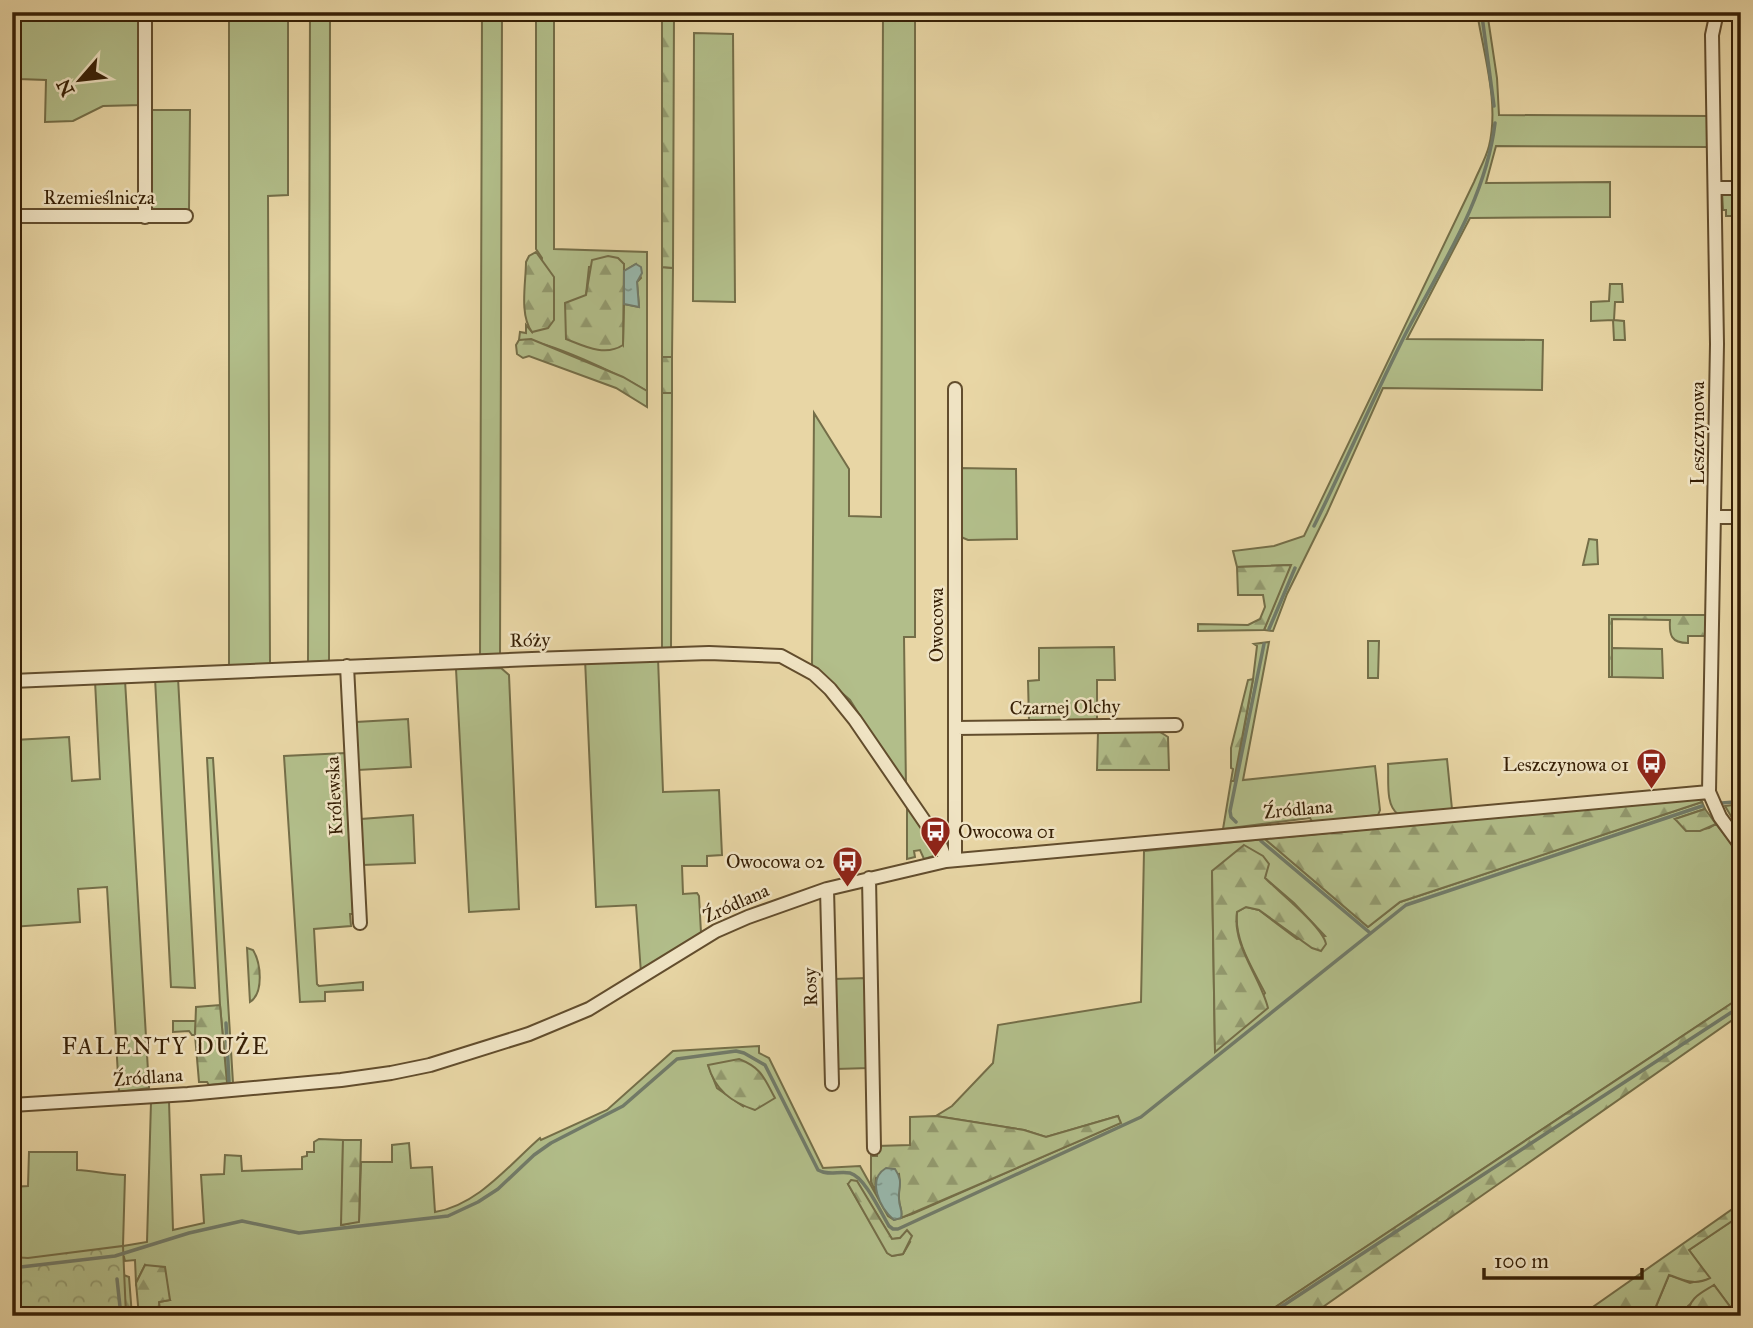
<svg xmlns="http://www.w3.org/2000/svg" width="1753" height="1328" viewBox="0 0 1753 1328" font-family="'IM FELL Great Primer',serif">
	<defs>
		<pattern id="forest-firs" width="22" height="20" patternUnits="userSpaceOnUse" patternTransform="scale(1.75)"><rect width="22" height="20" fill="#b2be8a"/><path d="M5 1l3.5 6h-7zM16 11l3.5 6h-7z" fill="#929a6f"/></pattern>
		<pattern id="park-crowns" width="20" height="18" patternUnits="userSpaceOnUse" patternTransform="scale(1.75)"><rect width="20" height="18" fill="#b2be8a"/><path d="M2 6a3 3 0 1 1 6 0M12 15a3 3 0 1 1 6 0" fill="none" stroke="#929a6f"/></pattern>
		<pattern id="water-ripples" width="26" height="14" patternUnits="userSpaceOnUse" patternTransform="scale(1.75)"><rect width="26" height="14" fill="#98b8ac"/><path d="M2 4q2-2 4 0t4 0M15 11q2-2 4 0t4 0" fill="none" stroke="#7d958a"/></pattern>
	</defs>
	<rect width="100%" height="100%" fill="#e8d6a5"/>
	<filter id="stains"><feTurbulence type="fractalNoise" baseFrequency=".00286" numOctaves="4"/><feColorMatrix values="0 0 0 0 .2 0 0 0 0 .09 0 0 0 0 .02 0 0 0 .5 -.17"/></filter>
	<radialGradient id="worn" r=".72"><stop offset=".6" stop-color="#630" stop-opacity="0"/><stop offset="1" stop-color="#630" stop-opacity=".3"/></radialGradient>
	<path fill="#b2be8a" stroke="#746e48" stroke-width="2" fill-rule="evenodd" d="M19 12H141V105L103 106 73 121 45 122 46 80 19 79Z
		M229 12H288V195L268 196 270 665 229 667Z
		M310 12H330L329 661 308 662Z
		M482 12H502L500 657 480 659Z
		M536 12H554V249L647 252V391C621 376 547 339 519 340L520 332 526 333V325L532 332 542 258 536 249ZM624 264V271L636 264 641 278 637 282 639 307 624 304 623 345 586 295 589 267Z
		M883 12H915V637H904L906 789 850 700 812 667 814 413 849 469V516L881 517Z
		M1478 18H1488L1497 78 1499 115 1708 116 1709 147 1496 146 1486 183 1610 182V217L1470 218 1407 339 1543 340 1542 390 1383 388 1327 513 1287 594 1273 631 1264 630 1290 565 1237 567 1233 551 1274 546 1304 536 1474 182C1479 170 1486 158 1489 146 1499 105 1485 59 1478 18Z
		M694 33 733 34 735 302 693 301Z
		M150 110H190L189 211H151Z
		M1722 192H1741V216H1726V210H1723Z
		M662 267 673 268 672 357H662Z
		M1610 284H1622L1623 302H1615L1614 320 1624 321 1625 340H1614L1613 320 1591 321V302L1609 301Z
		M662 393H672L671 650 662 652Z
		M958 468 1016 469 1017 539 968 540 961 537Z
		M1589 539 1597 540 1598 564 1583 565Z
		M1368 641H1379L1378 678H1368Z
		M1269 642 1243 780 1375 766 1380 810 1378 815 1313 823 1310 818 1223 829 1231 781 1235 780 1253 679 1257 646 1254 644Z
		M1114 647 1115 680H1097V720L1029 721 1028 681 1039 680V648Z
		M1612 648 1662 649 1663 678 1612 677Z
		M658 658 663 792 719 790 722 855 707 856V866H682L683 894 697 893 699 896 701 933 670 952 641 973 636 905 596 907 585 659Z
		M501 668 509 675 519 909 469 912 456 669Z
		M155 678H178L195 988 171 987Z
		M125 680 149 1088 119 1092 107 887 78 889 80 922 12 927V757L15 756 14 740 69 737 72 781 100 779 95 681Z
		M408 719 411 767 358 770 356 722Z
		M345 753 353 914H350L351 926 314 929 317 984 319 986 363 982V990L325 992V1001L300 1002 284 756Z
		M207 758H213L233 1083H227L220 1005Z
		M1447 759 1452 809 1398 814C1385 805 1389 780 1388 764Z
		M1702 802 1705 809 1675 819 1692 831 1709 828 1716 824 1741 856V997L1262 1316H939L936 1310 920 1313 921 1316H160L159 1302 170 1300 145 1265 136 1283 135 1260 125 1261 124 1257 12 1271V1187L28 1186 29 1152H77V1170C93 1171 108 1174 125 1175L123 1246 147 1242 151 1102 169 1101 173 1230 204 1223 201 1175 224 1174 225 1155 241 1156 242 1171 302 1169V1157L307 1156V1152H314V1142L319 1139 343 1140 342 1225 359 1221 361 1162H392V1145L409 1143 411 1168 432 1167 435 1212C478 1205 509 1165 540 1138L541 1140 607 1110 673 1051 759 1046V1053L769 1058 823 1168 860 1166 888 1216 894 1220 912 1214 1120 1123 1118 1116 1046 1137 1024 1130 936 1116 952 1106 993 1063 998 1025 1141 1002 1144 851 1265 839 1368 927 1400 902ZM1266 870 1265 878 1294 903 1325 936 1297 939 1259 910 1246 907 1237 912C1234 941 1253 969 1265 993L1215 1051 1212 872ZM708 1065 744 1107 717 1088ZM857 1182 892 1239 900 1238 910 1242 903 1254 892 1256 888 1253 848 1184Z
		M907 805 937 847V855L924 859 920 850 914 851 915 857 907 859Z
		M413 815 415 863 363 865 361 819Z
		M867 978 869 1068 836 1069 834 979Z
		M173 1021H196L195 1035H192L189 1031 173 1032Z
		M1741 1215V1316H1737L1714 1285 1688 1306V1316H1652L1669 1275 1690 1283 1709 1278 1689 1250Z"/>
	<path fill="url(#forest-firs)" stroke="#746e48" stroke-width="2" d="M662 12H674L673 268 662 267Z
		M536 252 554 277V320L548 328 532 332C519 315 526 282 526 262L529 256Z
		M608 256 618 258 624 264 623 345C605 357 584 346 566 339L565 303 586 295 592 260Z
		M531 339 623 377 647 391V407L616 388 529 356 523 358 517 354 516 345 519 340Z
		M662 357H672V393H662Z
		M1291 565 1264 630 1198 631V624L1248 625 1260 619 1265 607 1263 595H1238L1237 567Z
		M1609 615H1707V636H1688V643C1671 643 1669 635 1670 620L1612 619V677H1609Z
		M1253 679 1234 781H1231L1233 769 1231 768V748L1248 680Z
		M1098 732H1160L1168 737 1169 770H1097Z
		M1699 797 1702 802 1400 902 1368 927 1265 839 1650 803Z
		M1741 804V833L1725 806Z
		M1705 809 1716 824 1700 831H1686L1675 819Z
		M1244 845 1263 856 1269 864 1265 878C1279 892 1323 927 1326 944L1321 951 1312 948 1259 910 1246 907 1237 912C1232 946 1260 976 1268 1008L1215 1052 1212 871Z
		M247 948 253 950C261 963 264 993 250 1002Z
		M1741 997V1014L1310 1316H1262Z
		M220 1005 227 1083 209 1085 207 1082H199L195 1035 196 1007Z
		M739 1059C762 1068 764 1078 775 1098L755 1110C731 1102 715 1090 708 1065Z
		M936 1116 1024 1130 1046 1137 1118 1116 1121 1123 901 1218C903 1209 899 1207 899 1199 898 1190 901 1187 899 1174L876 1178 875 1190 871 1182V1156H877V1146L910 1145V1117Z
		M343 1140H361L359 1222 341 1225Z
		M851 1180 857 1181 892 1239 900 1238 907 1230 912 1236 903 1254 892 1256 887 1253 848 1184Z
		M1741 1203V1215L1689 1250 1710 1278C1694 1286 1685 1280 1669 1275L1652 1316H1580Z
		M145 1265 165 1267 170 1300 159 1302 160 1316H139L136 1283Z
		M121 1274 129 1277 132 1316H109Z
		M1714 1285 1737 1316H1688C1688 1298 1701 1293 1714 1285Z"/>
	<path fill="url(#park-crowns)" stroke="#746e48" stroke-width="2" d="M123 1246 126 1316H12V1257L28 1258Z"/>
	<path fill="url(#water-ripples)" stroke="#717b69" stroke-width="2" d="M636 264 641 267 642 273 637 282 639 307 624 304V271Z
		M886 1168 895 1169C904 1182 898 1187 899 1199 899 1208 903 1209 901 1218L894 1220C880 1208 866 1180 886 1168Z"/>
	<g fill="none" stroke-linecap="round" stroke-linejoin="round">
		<path stroke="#717b69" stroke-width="3.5" d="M1482 16 1494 106
			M1314 526C1346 462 1374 396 1406 333 1441 266 1486 199 1495 123
			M1269 629 1295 568
			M1722 803 1734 802 1741 799
			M1236 822 1231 817 1230 811 1264 644
			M1261 841 1369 932
			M226 1023 229 1082
			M12 1268 115 1256 189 1233 242 1221 299 1233 448 1216 478 1202 498 1189 534 1155 551 1143 623 1106 677 1059 736 1051 744 1053 765 1065 818 1170C829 1176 838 1171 850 1173 865 1177 881 1213 889 1226L893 1229H898L1141 1117 1406 905 1702 806
			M117 1279 121 1316
			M1267 1316 1741 1006"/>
		<defs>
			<path id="street" d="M145 12V217
				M1717 12 1712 35 1717 344 1709 792 1720 817 1741 846
				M1716 188H1741
				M12 216H186
				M955 389V860
				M1716 517H1741
				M347 666 360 923
				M12 681 532 659 709 653 781 656 814 674 830 689 855 720 940 844 946 861
				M956 728 1176 725
				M869 878 874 1148
				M827 889 832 1084
				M12 1105 188 1094 341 1080 391 1073 430 1065 529 1034 589 1009 716 931 748 917 827 889 946 861 1709 792"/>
		</defs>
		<use href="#street" stroke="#624d2d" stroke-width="16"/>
		<use href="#street" stroke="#f0e4c4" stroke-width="12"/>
	</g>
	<defs>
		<symbol id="bus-pin" viewBox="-11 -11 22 30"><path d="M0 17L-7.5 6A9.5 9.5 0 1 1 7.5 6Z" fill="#8f2418" stroke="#f0e4c4"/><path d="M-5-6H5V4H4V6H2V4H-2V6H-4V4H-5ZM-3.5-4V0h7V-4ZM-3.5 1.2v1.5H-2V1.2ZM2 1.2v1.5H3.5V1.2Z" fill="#fff"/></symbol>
	</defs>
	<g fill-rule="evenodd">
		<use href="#bus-pin" x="1634" y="746" width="35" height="47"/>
		<use href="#bus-pin" x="918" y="814" width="35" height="47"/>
		<use href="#bus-pin" x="830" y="844" width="35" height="47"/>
	</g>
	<g text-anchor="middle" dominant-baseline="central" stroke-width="5" stroke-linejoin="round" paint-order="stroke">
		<g font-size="19" fill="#361f05" stroke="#f0e4c4">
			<text x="99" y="197">Rzemieślnicza</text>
			<text transform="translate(1697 433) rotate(-90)">Leszczynowa</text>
			<text transform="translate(936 625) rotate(-90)">Owocowa</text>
			<text transform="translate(530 640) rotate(-1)">Róży</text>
			<text transform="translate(1065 707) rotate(-1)">Czarnej Olchy</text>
			<text transform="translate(334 796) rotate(-93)">Królewska</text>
			<text transform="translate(1298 809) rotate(-5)">Źródlana</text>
			<text transform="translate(736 903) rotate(-24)">Źródlana</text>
			<text transform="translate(810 987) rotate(-92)">Rosy</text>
			<text transform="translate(148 1077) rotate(-4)">Źródlana</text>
		</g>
		<g font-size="19" fill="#361f05" stroke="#f0e4c4" text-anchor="end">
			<text x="1629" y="764">Leszczynowa 01</text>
			<text x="958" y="831" text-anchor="start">Owocowa 01</text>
			<text x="825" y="861">Owocowa 02</text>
		</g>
		<g font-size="23" letter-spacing="2" fill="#361f05" stroke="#f0e4c4">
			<text x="166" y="1046">FALENTY DUŻE</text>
		</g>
	</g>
	<rect width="1753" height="1328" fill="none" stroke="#e8d6a5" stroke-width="42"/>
	<rect x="14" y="14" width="1725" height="1300" fill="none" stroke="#361f05" stroke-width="3.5"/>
	<rect x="21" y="21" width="1711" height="1286" fill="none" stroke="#361f05" stroke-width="2"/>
	<g transform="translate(80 80) rotate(242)" stroke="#f0e4c4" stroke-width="5" paint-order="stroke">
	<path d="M0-5L12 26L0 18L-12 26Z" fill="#361f05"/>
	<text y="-10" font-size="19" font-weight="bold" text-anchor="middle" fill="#361f05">N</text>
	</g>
	<path d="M1484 1268v10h158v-10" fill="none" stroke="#361f05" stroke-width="3.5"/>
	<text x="1494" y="1268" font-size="21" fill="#361f05" stroke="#f0e4c4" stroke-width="5" paint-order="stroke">100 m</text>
	<rect width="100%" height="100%" filter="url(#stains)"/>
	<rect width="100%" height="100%" fill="url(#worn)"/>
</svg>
